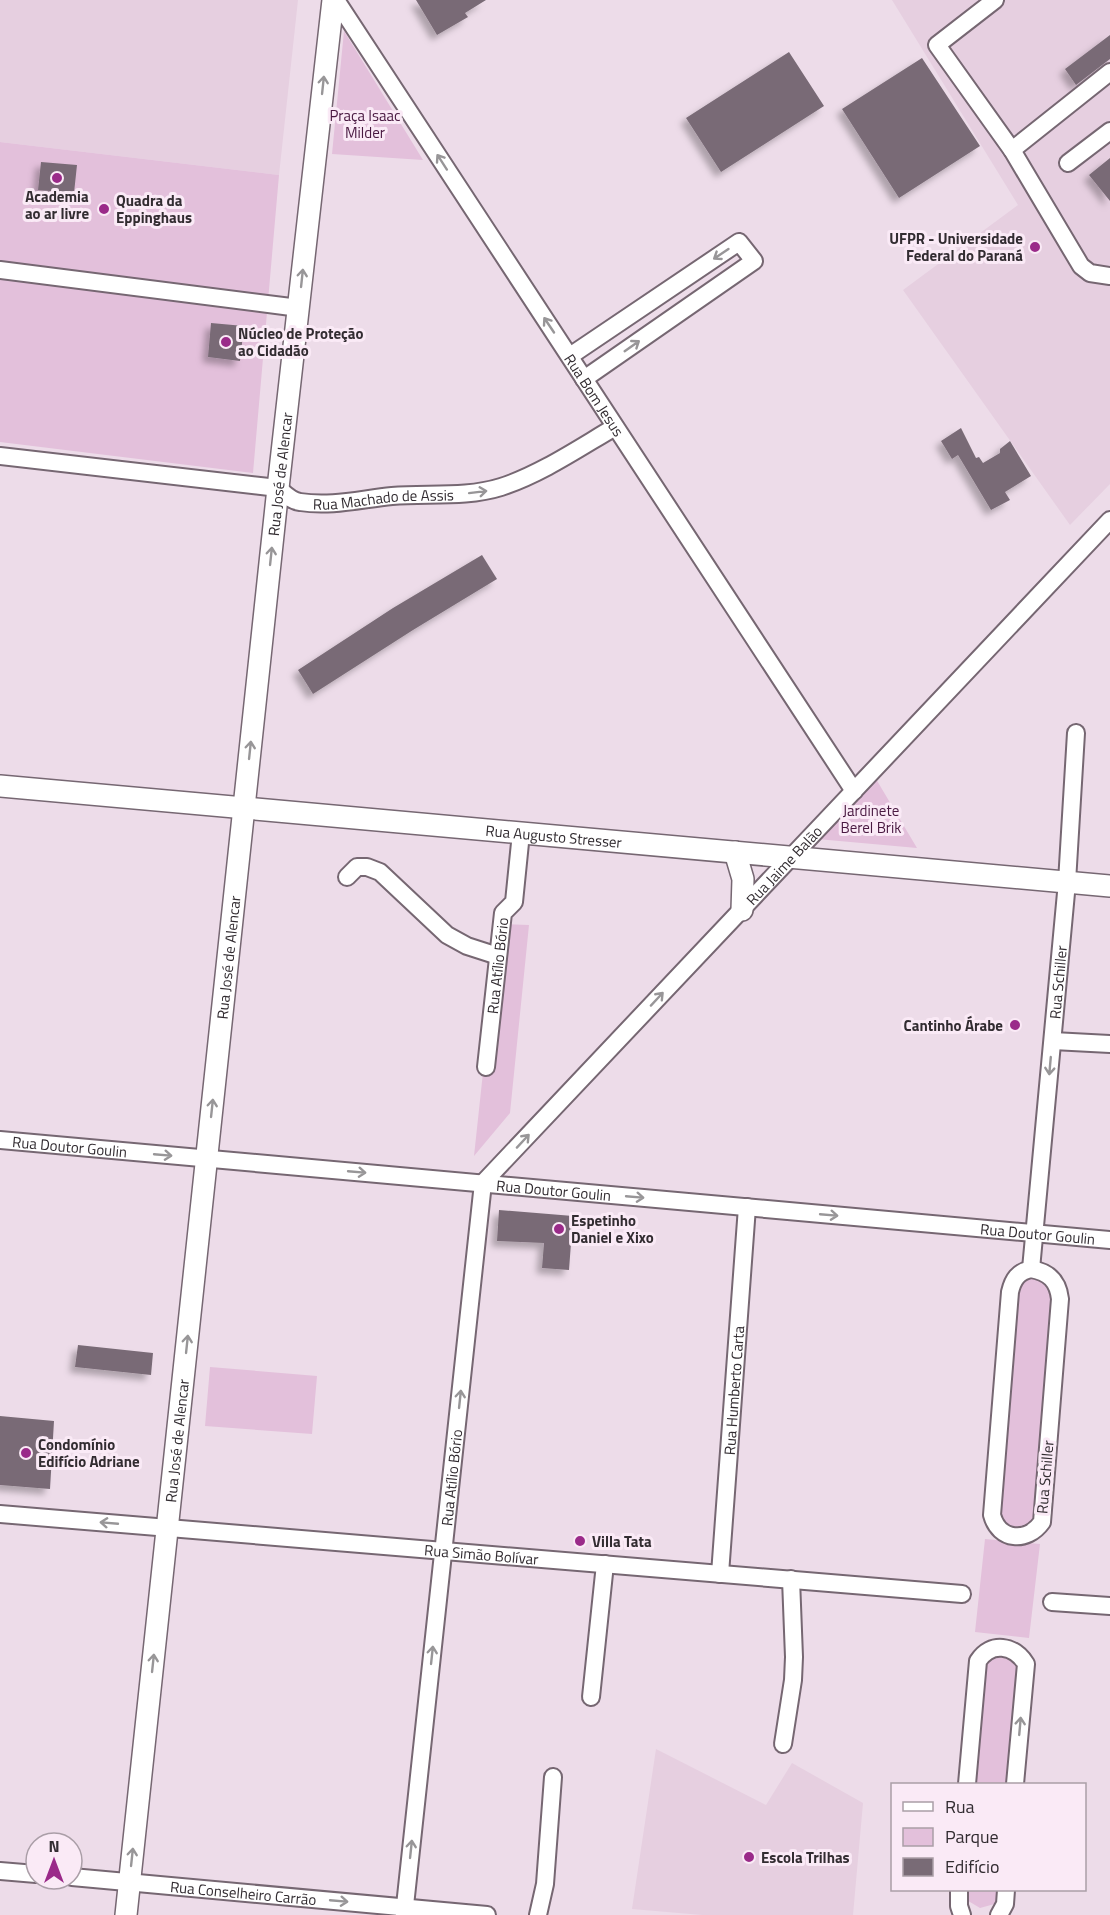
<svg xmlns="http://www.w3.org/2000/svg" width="1110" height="1915" viewBox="0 0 1110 1915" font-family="'Titillium Web',sans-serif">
	<defs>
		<filter id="shadow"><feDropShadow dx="-5.5" dy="5.5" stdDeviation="3" flood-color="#0004"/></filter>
	</defs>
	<rect width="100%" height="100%" fill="#eddce9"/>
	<path fill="#e6cfe0" d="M0 0H298L279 175 0 142Z
		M892 0H1110V484L1070 525 903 290 1018 205Z
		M656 1749 766 1805 792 1763 863 1803 853 1915H702L632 1909Z"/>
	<path fill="#e3c0db" d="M344 31 423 160 332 154Z
		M0 142 279 175 253 473 0 442Z
		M876 779 917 848 817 839Z
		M499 924 529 925 510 1113 474 1156Z
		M1035 1277 1044 1280 1053 1296 1035 1513 1028 1525C1014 1531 1003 1527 1000 1512L1017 1291C1021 1282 1025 1279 1035 1277Z
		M210 1367 317 1376 312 1434 205 1426Z
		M985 1539 1040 1544 1029 1638 975 1632Z
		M995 1655 1010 1657 1020 1668 1009 1784H973L982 1664Z
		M965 1890H999L998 1903 980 1908 965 1899Z"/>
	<path fill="#796b76" filter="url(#shadow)" d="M416 0H486L465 13 468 17 437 35Z
		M1110 35V59L1076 85 1065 69Z
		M789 52 824 106 721 172 686 118Z
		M922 58 980 146 899 198 842 109Z
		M1110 158V201L1089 175Z
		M41 162 77 165 74 193 38 190Z
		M211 323 244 326 240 361 208 357Z
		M961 428 976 458 979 457 983 463 1000 453V449L1010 441 1031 476 1005 492 1010 500 991 510 958 455 952 459 941 441Z
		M482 555 497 579 413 630 313 694 298 670 393 608Z
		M499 1210 573 1216 569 1270 542 1268 544 1243 497 1241Z
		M78 1345 153 1353 151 1375 75 1367Z
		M0 1416 54 1421 50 1489 0 1485Z"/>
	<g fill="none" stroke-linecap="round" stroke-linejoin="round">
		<defs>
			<g id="minor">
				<path id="s1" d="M336 0 854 791"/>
				<path d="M995 0 937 45 1012 150 1081 266 1090 273 1110 276"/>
				<path d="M1012 150 1110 72"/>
				<path d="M1068 163 1110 131"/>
				<path d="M0 270 299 308"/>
				<path d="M570 356 739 242 754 261 584 379"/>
				<path id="s2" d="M0 456 278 488C285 494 291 501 300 502 331 507 361 499 392 496 428 493 466 498 501 487 541 474 579 448 615 427"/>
				<path d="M347 877 357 867H367L380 872 447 935 467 946 498 956"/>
				<path d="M1053 1041 1110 1044"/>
				<path id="s3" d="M486 1067 503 913 514 902 521 833"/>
				<path id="s4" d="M0 1140 1110 1240"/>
				<path d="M1031 1269C1049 1272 1058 1281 1060 1299L1042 1522C1027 1543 999 1541 992 1515L1010 1292C1013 1279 1018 1272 1031 1269Z"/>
				<path id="s5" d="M1031 1269 1067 882 1076 733"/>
				<path id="s6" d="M0 1514 962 1594"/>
				<path id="s7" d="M720 1574 747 1207"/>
				<path d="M1052 1602 1110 1606"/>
				<path d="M591 1697 605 1564"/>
				<path d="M783 1744 793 1680 794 1657 791 1579"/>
				<path d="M967 1784 978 1661C991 1641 1014 1645 1026 1664L1015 1784"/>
				<path d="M0 1871 36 1874"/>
				<path id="s8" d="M72 1877 487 1915"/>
				<path d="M959 1890V1906L962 1915"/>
				<path id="s9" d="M404 1915 483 1183 1110 520"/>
				<path d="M538 1915 545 1884 553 1777"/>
				<path d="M999 1915 1005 1904 1006 1890"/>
			</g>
			<g id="major">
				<path id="s10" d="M0 786 1110 886"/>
				<path d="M735 852 743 879 742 910"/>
				<path id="s11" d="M126 1915 278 488 333 0"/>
			</g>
		</defs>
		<use href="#minor" stroke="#766772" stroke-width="20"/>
		<use href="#major" stroke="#766772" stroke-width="24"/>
		<use href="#minor" stroke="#fff" stroke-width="16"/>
		<use href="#major" stroke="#fff" stroke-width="21"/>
	</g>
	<defs><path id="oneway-shaft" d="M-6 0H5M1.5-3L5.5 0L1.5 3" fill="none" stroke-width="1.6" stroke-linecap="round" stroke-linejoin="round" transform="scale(1.5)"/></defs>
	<g stroke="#989698">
		<use href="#oneway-shaft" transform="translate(323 85) rotate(-84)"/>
		<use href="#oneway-shaft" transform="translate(442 162) rotate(-123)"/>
		<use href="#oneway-shaft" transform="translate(721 254) rotate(146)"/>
		<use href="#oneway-shaft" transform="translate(302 278) rotate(-84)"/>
		<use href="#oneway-shaft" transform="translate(549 325) rotate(-124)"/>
		<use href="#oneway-shaft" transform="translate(632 346) rotate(-35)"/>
		<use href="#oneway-shaft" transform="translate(478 492) rotate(-7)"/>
		<use href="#oneway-shaft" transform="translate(271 556) rotate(-84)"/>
		<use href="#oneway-shaft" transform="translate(250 750) rotate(-84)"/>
		<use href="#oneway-shaft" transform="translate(657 999) rotate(-47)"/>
		<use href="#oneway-shaft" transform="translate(1050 1066) rotate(95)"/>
		<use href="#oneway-shaft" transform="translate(212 1108) rotate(-84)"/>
		<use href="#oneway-shaft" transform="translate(523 1141) rotate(-47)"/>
		<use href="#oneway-shaft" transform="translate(163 1155) rotate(5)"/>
		<use href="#oneway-shaft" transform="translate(357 1172) rotate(5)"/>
		<use href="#oneway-shaft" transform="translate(635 1197) rotate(5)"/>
		<use href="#oneway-shaft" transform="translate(829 1215) rotate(5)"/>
		<use href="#oneway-shaft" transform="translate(187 1344) rotate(-84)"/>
		<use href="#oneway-shaft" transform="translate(460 1399) rotate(-84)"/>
		<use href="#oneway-shaft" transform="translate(109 1523) rotate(-175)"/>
		<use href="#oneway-shaft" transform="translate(432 1655) rotate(-84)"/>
		<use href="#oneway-shaft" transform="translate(153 1663) rotate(-84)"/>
		<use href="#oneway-shaft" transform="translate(1020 1726) rotate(-85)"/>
		<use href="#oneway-shaft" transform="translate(411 1849) rotate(-84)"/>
		<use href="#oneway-shaft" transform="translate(132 1857) rotate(-84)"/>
		<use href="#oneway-shaft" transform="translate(339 1901) rotate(5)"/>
	</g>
	<g fill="#9a2a89" stroke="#faeaf6" stroke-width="2">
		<circle cx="57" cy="178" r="6"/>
		<circle cx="104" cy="209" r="6"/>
		<circle cx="1035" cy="247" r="6"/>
		<circle cx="226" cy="342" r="6"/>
		<circle cx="1015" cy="1025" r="6"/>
		<circle cx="559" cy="1229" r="6"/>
		<circle cx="26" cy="1453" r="6"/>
		<circle cx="580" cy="1541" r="6"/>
		<circle cx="749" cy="1857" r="6"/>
	</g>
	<g text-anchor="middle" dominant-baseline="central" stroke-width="6" stroke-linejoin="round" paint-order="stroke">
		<g font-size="15" fill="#491941" stroke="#faeaf6">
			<text x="365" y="115">Praça Isaac<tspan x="365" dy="17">Milder</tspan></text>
			<text x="871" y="810">Jardinete<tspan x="871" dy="17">Berel Brik</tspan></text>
		</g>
		<g font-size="15" font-weight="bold" fill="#322c31" stroke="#faeaf6" text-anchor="start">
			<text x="57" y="196" text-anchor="middle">Academia<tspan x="57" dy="17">ao ar livre</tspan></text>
			<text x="116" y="200">Quadra da<tspan x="116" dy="17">Eppinghaus</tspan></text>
			<text x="1023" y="238" text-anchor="end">UFPR - Universidade<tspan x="1023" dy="17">Federal do Paraná</tspan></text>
			<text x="238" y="333">Núcleo de Proteção<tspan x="238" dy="17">ao Cidadão</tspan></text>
			<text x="1003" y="1025" text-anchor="end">Cantinho Árabe</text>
			<text x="571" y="1220">Espetinho<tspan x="571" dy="17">Daniel e Xixo</tspan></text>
			<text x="38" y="1444">Condomínio<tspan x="38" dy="17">Edifício Adriane</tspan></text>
			<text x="592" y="1541">Villa Tata</text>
			<text x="761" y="1857">Escola Trilhas</text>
		</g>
		<g font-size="15" fill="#322c31" stroke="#faeaf6">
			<text stroke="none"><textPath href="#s1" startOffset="472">Rua Bom Jesus</textPath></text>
			<text stroke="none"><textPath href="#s11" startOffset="1449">Rua José de Alencar</textPath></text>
			<text stroke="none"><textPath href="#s2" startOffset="390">Rua Machado de Assis</textPath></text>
			<text stroke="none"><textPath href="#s10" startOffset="556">Rua Augusto Stresser</textPath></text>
			<text stroke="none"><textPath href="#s9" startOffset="1174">Rua Jaime Balão</textPath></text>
			<text stroke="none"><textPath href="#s11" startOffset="963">Rua José de Alencar</textPath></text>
			<text stroke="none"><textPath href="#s3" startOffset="102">Rua Atílio Bório</textPath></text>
			<text stroke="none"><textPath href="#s5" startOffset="288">Rua Schiller</textPath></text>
			<text stroke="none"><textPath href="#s4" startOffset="70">Rua Doutor Goulin</textPath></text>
			<text stroke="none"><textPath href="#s4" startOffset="556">Rua Doutor Goulin</textPath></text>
			<text stroke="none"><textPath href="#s4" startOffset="1042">Rua Doutor Goulin</textPath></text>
			<text stroke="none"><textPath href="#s7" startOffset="184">Rua Humberto Carta</textPath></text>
			<text stroke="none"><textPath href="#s11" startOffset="477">Rua José de Alencar</textPath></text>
			<text transform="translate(1045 1477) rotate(-85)">Rua Schiller</text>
			<text stroke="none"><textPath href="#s9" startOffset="440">Rua Atílio Bório</textPath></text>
			<text stroke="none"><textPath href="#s6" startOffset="483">Rua Simão Bolívar</textPath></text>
			<text stroke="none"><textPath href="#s8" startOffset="172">Rua Conselheiro Carrão</textPath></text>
		</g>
	</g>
	<rect x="891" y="1783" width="195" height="108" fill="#faeaf6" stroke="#aa9ea7" stroke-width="1.5"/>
	<rect x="903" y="1802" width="30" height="9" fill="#ffffff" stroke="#aa9ea7" stroke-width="1.5"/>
	<text x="945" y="1813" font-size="18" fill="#322c31">Rua</text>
	<rect x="903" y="1828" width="30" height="18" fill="#e3c0db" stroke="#aa9ea7" stroke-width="1.5"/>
	<text x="945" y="1843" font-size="18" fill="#322c31">Parque</text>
	<rect x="903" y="1858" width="30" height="18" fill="#796b76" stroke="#aa9ea7" stroke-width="1.5"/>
	<text x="945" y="1873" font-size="18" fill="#322c31">Edifício</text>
	<g transform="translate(54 1861)"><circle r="28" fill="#faeaf6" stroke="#aa9ea7" stroke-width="1.5"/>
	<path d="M0-4.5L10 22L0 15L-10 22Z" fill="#9a2a89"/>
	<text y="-9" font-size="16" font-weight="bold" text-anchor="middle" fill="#322c31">N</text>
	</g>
</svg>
